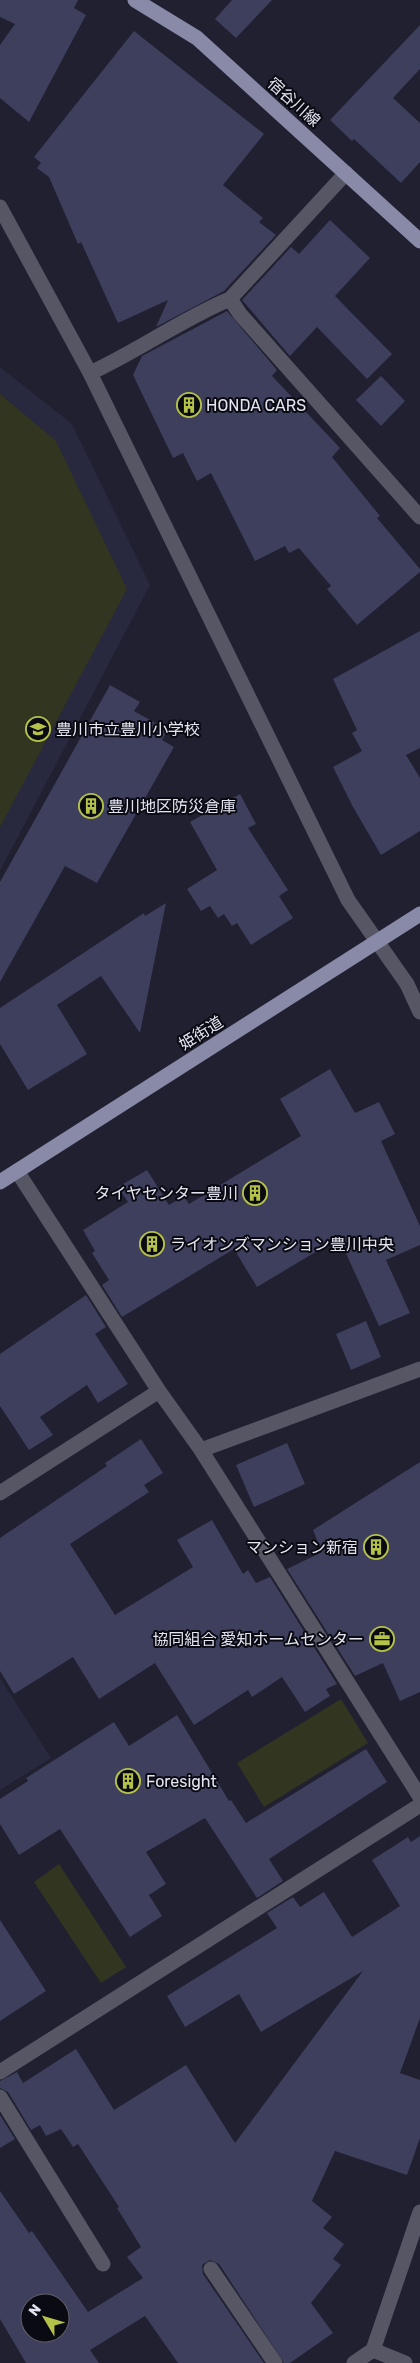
<svg xmlns="http://www.w3.org/2000/svg" width="420" height="2363" viewBox="0 0 420 2363" font-family="Rubik,'Noto Sans JP',sans-serif">
	<rect width="100%" height="100%" fill="#202031"/>
	<path fill="#28283f" d="M0 367 72 424 150 585 0 871Z
		M0 1678 51 1758 0 1790Z"/>
	<path fill="#32351f" d="M0 394 56 441 127 589 0 827Z
		M341 1699 368 1743 264 1807 237 1763Z
		M59 1864 126 1967 101 1983 34 1882Z"/>
	<path fill="#3e3e5d" fill-rule="evenodd" d="M0 0H78L74 8 86 15 29 122 0 98V45L15 24 0 17Z
		M232 0H272L236 38 215 19Z
		M420 25V69L393 98 420 123V162L401 183 354 139 352 141 330 120Z
		M134 31 264 134 223 185 263 218 259 222 276 235 224 291 156 327 168 300 118 323 81 242 78 244 49 177 37 168 41 163 34 157Z
		M330 220 370 258 335 296 392 354 367 379 317 327 290 356 242 300 291 247 299 254Z
		M227 311 277 370 272 376 340 448 332 457 380 516 377 518 420 569V572L357 625 327 589 331 586 299 548 289 553 285 546 255 561 211 473 197 481 183 453 173 458 133 375 142 356Z
		M381 376 405 401 381 426 356 400Z
		M420 631V748L406 755 420 778V831L381 855 353 807 333 767 362 751 352 733 357 730 333 679Z
		M110 685 140 702 134 711 168 730 162 740 174 747 97 883 65 866 0 982V882Z
		M240 794 256 824 248 828 288 890 279 896 293 918 251 945 237 923 232 926 224 914 218 918 210 906 201 911 187 889 217 870 190 822Z
		M166 903 140 1033 101 976 57 1005 87 1054 28 1090 0 1044V1008L144 913 145 916Z
		M330 1069 355 1113 379 1102 395 1134 381 1141 420 1226V1245L386 1260 410 1313 379 1326 339 1238 257 1287 234 1249 122 1317 102 1285 109 1280 92 1253 95 1251 83 1230 128 1202 118 1187 147 1170 169 1205 184 1196 189 1204 301 1136 280 1099Z
		M86 1295 106 1327 95 1334 128 1384 98 1403 87 1385 40 1417 53 1435 29 1450 0 1406V1354Z
		M366 1321 381 1357 351 1370 336 1334Z
		M141 1439 163 1473 144 1485 149 1492 70 1544 115 1615 193 1567 177 1540 212 1520 243 1574 248 1570 256 1583 270 1577 337 1684 326 1689 330 1696 305 1712 282 1677 252 1697 248 1690 194 1725 155 1663 99 1699 73 1657 14 1694 0 1671V1538L107 1466 105 1463Z
		M287 1443 305 1484 254 1507 236 1465Z
		M420 1462V1692L400 1701 383 1663 355 1676 287 1569 322 1552 313 1530Z
		M177 1715 229 1801 231 1800 246 1823 366 1749 387 1782 269 1859 283 1881 257 1898 205 1818 146 1852 166 1884 149 1895 162 1916 130 1937 60 1829 19 1855 0 1824V1799L28 1781 26 1778 114 1722 129 1746Z
		M420 1836V2018L400 2073 420 2080V2138L407 2175 335 2151 312 2201 332 2217 323 2228 344 2244 333 2259 341 2265 311 2303 333 2333 290 2363H284L219 2264 210 2260 202 2265 203 2274 264 2363H178L145 2316 90 2350 99 2363H26L0 2319V2191L29 2233 32 2231 88 2312 143 2278 127 2257 141 2247 117 2208 119 2207 78 2144 73 2147 61 2129 46 2136 40 2125 31 2130 8 2092 0 2088V2081L17 2072 23 2083 76 2049 114 2110 186 2065 235 2143 363 1971 261 2032 239 1994 185 2027 167 1996 277 1928 267 1913 293 1897 300 1907 324 1892 352 1937 400 1906 372 1860 408 1837 411 1842ZM30 2303H60V2333H30Z
		M0 1920 46 1991 0 2021Z
		M0 2115 15 2139 0 2148Z"/>
	<g fill="none" stroke-linecap="round" stroke-linejoin="round">
		<path stroke="#565665" stroke-width="15" d="M0 207 90 373 348 900 407 984 420 1012
			M230 299 240 314 420 517
			M90 373C138 351 182 319 230 299L346 173
			M17 1171 159 1391 201 1450 420 1797
			M201 1450 420 1369
			M0 1493 159 1391
			M0 2072 420 1805
			M0 2097 103 2264
			M211 2269 275 2363
			M373 2350 405 2363
			M354 2363 373 2350 420 2212"/>
		<path stroke="#898aa8" stroke-width="15" d="M135 0 197 38 420 241
			M0 1182 420 914"/>
	</g>
	<defs>
		<symbol id="building-ring" viewBox="-11 -11 22 22"><circle r="9.5" fill="#0a0a12" stroke="#b5c249" stroke-width="1.5"/><path d="M-4-6H4V6H1V3H-1V6H-4ZM-2.5-4.3h1.7v1.8h-1.7ZM.8-4.3h1.7v1.8H.8ZM-2.5-1h1.7V.8h-1.7ZM.8-1h1.7V.8H.8Z" fill="#b5c249"/></symbol>
		<symbol id="school-ring" viewBox="-11 -11 22 22"><circle r="9.5" fill="#0a0a12" stroke="#b5c249" stroke-width="1.5"/><path d="M0-5L7-2L0 1L-7-2ZM-4 1L0 2.5L4 1V4Q0 6-4 4Z" fill="#b5c249"/></symbol>
		<symbol id="office-ring" viewBox="-11 -11 22 22"><circle r="9.5" fill="#0a0a12" stroke="#b5c249" stroke-width="1.5"/><path d="M-6-3h4V-5.5h4V-3h4V5H-6ZM-1-4.5V-3h2v-1.5ZM-6 0V1H6V0Z" fill="#b5c249"/></symbol>
	</defs>
	<g fill-rule="evenodd">
		<use href="#building-ring" x="175" y="391" width="28" height="28"/>
		<use href="#school-ring" x="24" y="715" width="28" height="28"/>
		<use href="#building-ring" x="77" y="792" width="28" height="28"/>
		<use href="#building-ring" x="241" y="1179" width="28" height="28"/>
		<use href="#building-ring" x="138" y="1230" width="28" height="28"/>
		<use href="#building-ring" x="362" y="1533" width="28" height="28"/>
		<use href="#office-ring" x="368" y="1625" width="28" height="28"/>
		<use href="#building-ring" x="114" y="1767" width="28" height="28"/>
	</g>
	<g text-anchor="middle" dominant-baseline="central" stroke-width="4" stroke-linejoin="round" paint-order="stroke">
		<g font-size="16" fill="#e4e5f1" stroke="#0a0a12">
			<text transform="translate(294 102) rotate(42)">宿谷川線</text>
			<text transform="translate(201 1033) rotate(-32)">姫街道</text>
		</g>
		<g font-size="16" fill="#e4e5f1" stroke="#0a0a12" text-anchor="start">
			<text x="206" y="405">HONDA CARS</text>
			<text x="56" y="729">豊川市立豊川小学校</text>
			<text x="108" y="806">豊川地区防災倉庫</text>
			<text x="238" y="1193" text-anchor="end">タイヤセンター豊川</text>
			<text x="170" y="1244">ライオンズマンション豊川中央</text>
			<text x="358" y="1547" text-anchor="end">マンション新宿</text>
			<text x="364" y="1639" text-anchor="end">協同組合 愛知ホームセンター</text>
			<text x="146" y="1781">Foresight</text>
		</g>
	</g>
	<g transform="translate(45 2318) rotate(308)"><circle r="24" fill="#0a0a12" stroke="#61626b"/>
	<path d="M0-4L9 19L0 12L-9 19Z" fill="#b5c249"/>
	<text y="-8" font-size="14" font-weight="bold" text-anchor="middle" fill="#e4e5f1">N</text>
	</g>
</svg>
